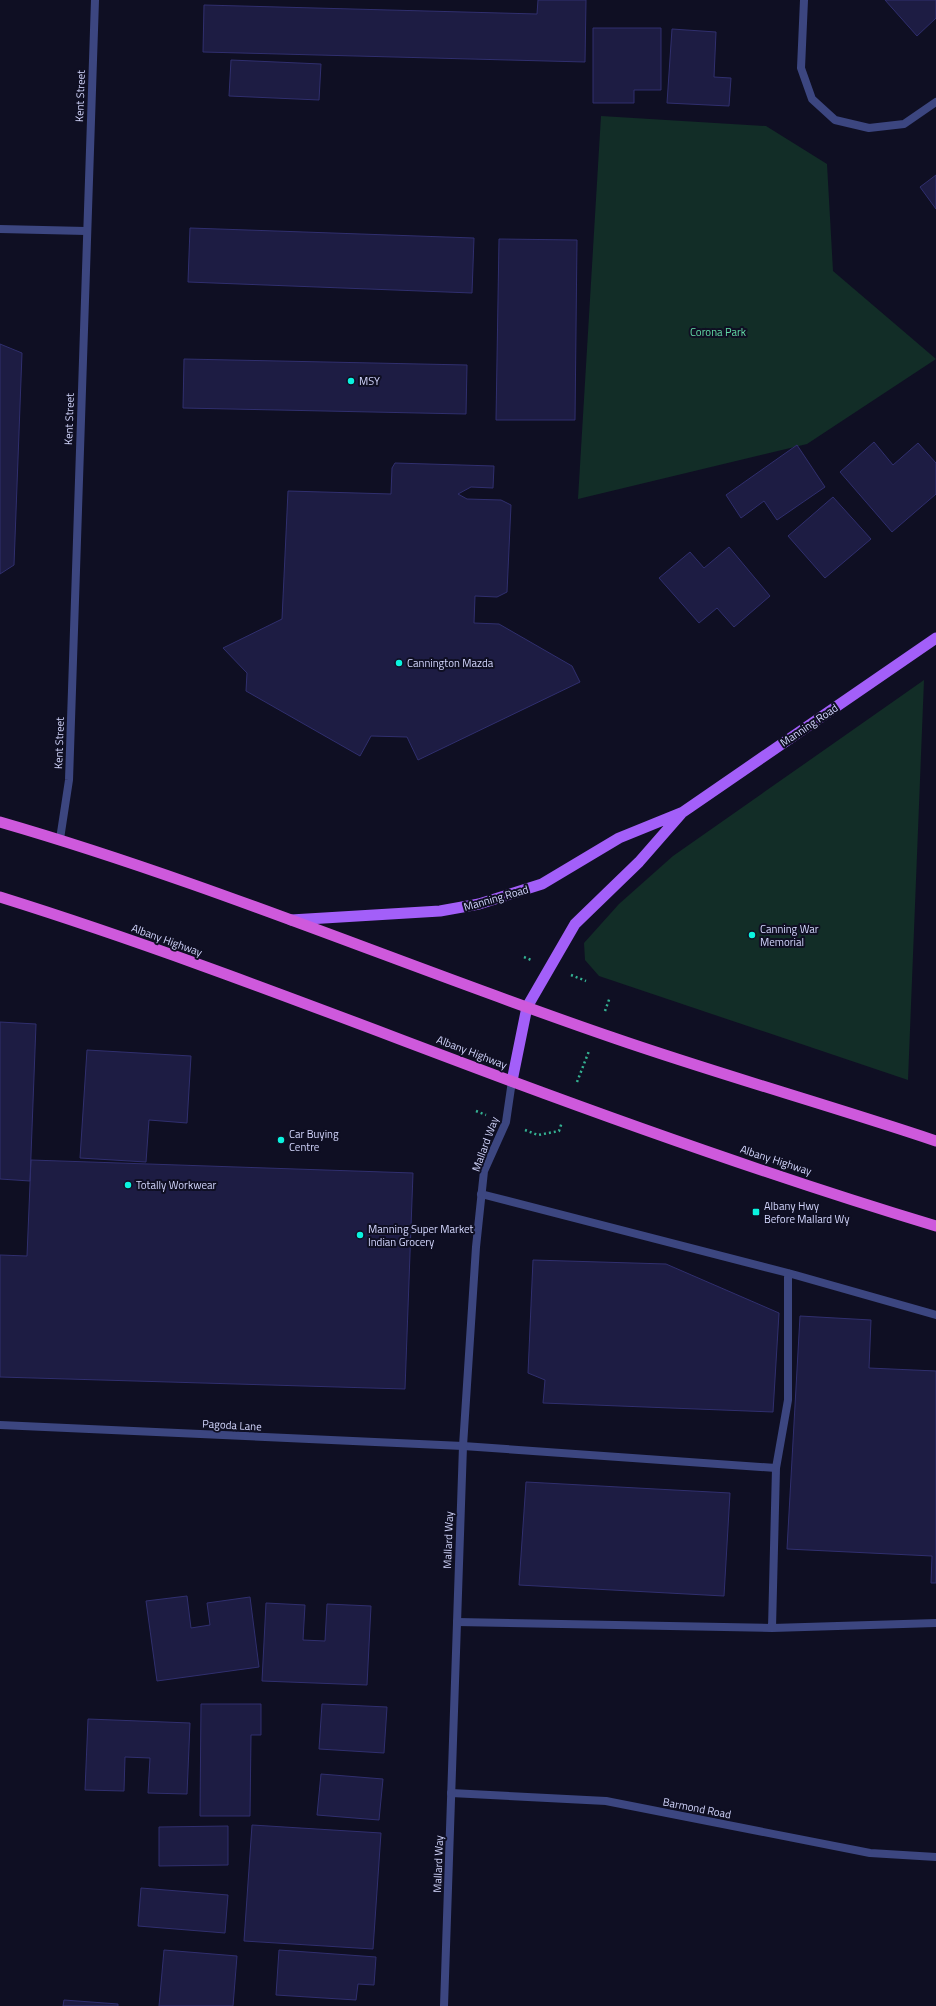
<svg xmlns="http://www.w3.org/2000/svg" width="936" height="2006" viewBox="0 0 936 2006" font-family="'Titillium Web',sans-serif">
	<rect width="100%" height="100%" fill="#0f0f23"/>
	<path fill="#122d27" d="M601 116 766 126 827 164 833 271 936 359 807 444 578 499Z
		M924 680 908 1080 599 976 585 960 584 943 619 904 673 856Z"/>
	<path fill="#1d1c43" stroke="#302f6e" d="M538 0H586L585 62 203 52 204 5 537 14Z
		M885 0H936V18L917 36Z
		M593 28H661V90H634V103H593Z
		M672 29 716 32 714 77 731 78 729 106 667 103Z
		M231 60 321 64 319 100 229 96Z
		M936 175V209L920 187Z
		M190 228 474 238 472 293 188 282Z
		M499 239 577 240 575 420H496Z
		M0 344 22 353 14 565 0 574Z
		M184 359 467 365 466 414 183 408Z
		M874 442 893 465 918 443 936 463V494L892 532 840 472Z
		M797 445 825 487 777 520 764 501 741 518 726 495Z
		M395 463 494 466 493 488 471 487 458 494 467 499 501 500 511 505 507 592 497 597 475 596 474 623 499 624 572 666 580 682 418 760 407 737 371 736 360 756 246 691 247 673 223 648 282 619 288 491 391 494 392 468Z
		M833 497 871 539 825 578 788 536Z
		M729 547 770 596 734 627 717 608 699 623 659 578 690 552 704 568Z
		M0 1022 36 1024 30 1181 0 1179Z
		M87 1050 191 1056 187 1123 149 1120 146 1162 80 1158Z
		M31 1160 413 1173 405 1389 0 1377V1255L27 1256Z
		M533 1260 666 1264 779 1313 773 1412 543 1403 545 1380 528 1373Z
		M800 1316 871 1320 869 1368 936 1371V1583H931L932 1556 787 1549Z
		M526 1482 730 1493 724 1596 519 1585Z
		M187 1596 191 1628 210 1625 207 1603 250 1597 259 1667 157 1681 146 1601Z
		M266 1603 305 1605 303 1640 325 1641 327 1604 371 1606 367 1685 262 1681Z
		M201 1704H261V1735H251L250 1816H200Z
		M322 1704 387 1707 384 1753 319 1749Z
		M88 1719 190 1723 187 1794 148 1793 150 1758 125 1757 124 1791 85 1790Z
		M321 1774 383 1779 379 1820 317 1815Z
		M252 1825 381 1833 373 1949 244 1941Z
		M228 1826V1865L159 1866V1827Z
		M141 1888 228 1895 225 1933 138 1926Z
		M164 1950 237 1956 233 2006H159Z
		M279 1950 376 1957 374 1985 358 1984 356 2000 276 1995Z
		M64 2000 118 2004V2006H63Z"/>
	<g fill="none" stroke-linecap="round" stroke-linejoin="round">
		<path stroke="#34b192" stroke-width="2.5" stroke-dasharray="2 3" stroke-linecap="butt" d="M524 957 531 960
			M571 975 586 981
			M605 1011 610 997
			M577 1082 589 1051
			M476 1111 486 1115
			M525 1130 538 1135 559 1131 562 1122"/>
		<path stroke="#3c4680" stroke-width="8" d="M0 229 86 231
			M481 1194 788 1273 936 1315
			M463 1446 776 1468
			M457 1622 772 1628 936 1623
			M772 1628 776 1468 788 1400V1273"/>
		<path stroke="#3c4680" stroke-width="8" d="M804 0 801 68 812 99 835 120 869 128 904 124 936 102
			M60 839 69 780 95 0
			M0 1425 463 1446
			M451 1793 606 1801 870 1853 936 1857"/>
		<path stroke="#3c4680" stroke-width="8" d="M444 2006 463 1446 476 1247 484 1171 506 1122 512 1081"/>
		<path stroke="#a35ff9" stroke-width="11" d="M291 920 440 911 479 904 542 884 619 838 683 812 936 638
			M512 1081 527 1007 575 924 639 862 681 814"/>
		<path stroke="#ce59dc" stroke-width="11" d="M0 822C208 882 409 968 614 1038 721 1075 829 1105 936 1141
			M0 897C173 951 342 1018 511 1081 651 1133 793 1183 936 1226"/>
	</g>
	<g fill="#0af3df" stroke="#0f0f23" stroke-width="1.5">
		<circle cx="351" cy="381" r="4"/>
		<circle cx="399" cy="663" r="4"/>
		<circle cx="752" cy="935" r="4"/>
		<circle cx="281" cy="1140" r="4"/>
		<circle cx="128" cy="1185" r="4"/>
		<rect x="752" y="1208" width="8" height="8" rx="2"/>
		<circle cx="360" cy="1235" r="4"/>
	</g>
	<g text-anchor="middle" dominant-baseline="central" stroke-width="4" stroke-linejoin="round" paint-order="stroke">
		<g font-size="11" fill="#d3d6fd" stroke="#0f0f23">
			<text transform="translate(80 96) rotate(-88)">Kent Street</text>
			<text transform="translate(69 419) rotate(-88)">Kent Street</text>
			<text transform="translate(809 725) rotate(-34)">Manning Road</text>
			<text transform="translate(59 743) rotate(-88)">Kent Street</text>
			<text transform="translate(496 898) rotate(-16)">Manning Road</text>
			<text transform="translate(167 940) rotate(20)">Albany Highway</text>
			<text transform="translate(472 1052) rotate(21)">Albany Highway</text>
			<text transform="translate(485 1144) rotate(-70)">Mallard Way</text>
			<text transform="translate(776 1160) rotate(18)">Albany Highway</text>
			<text transform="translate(232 1425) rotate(3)">Pagoda Lane</text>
			<text transform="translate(448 1540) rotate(-88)">Mallard Way</text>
			<text transform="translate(697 1808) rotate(11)">Barmond Road</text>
			<text transform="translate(438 1864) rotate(-88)">Mallard Way</text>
		</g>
		<g font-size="11" fill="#62dba6" stroke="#0f0f23">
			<text x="718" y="332">Corona Park</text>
		</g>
		<g font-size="11" fill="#d3d6fd" stroke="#0f0f23" text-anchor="start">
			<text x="359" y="381">MSY</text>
			<text x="407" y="663">Cannington Mazda</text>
			<text x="760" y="929">Canning War<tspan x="760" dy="13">Memorial</tspan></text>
			<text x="289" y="1134">Car Buying<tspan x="289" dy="13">Centre</tspan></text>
			<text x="136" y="1185">Totally Workwear</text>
			<text x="764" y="1206">Albany Hwy<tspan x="764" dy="13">Before Mallard Wy</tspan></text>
			<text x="368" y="1229">Manning Super Market<tspan x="368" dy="13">Indian Grocery</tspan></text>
		</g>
	</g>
</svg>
